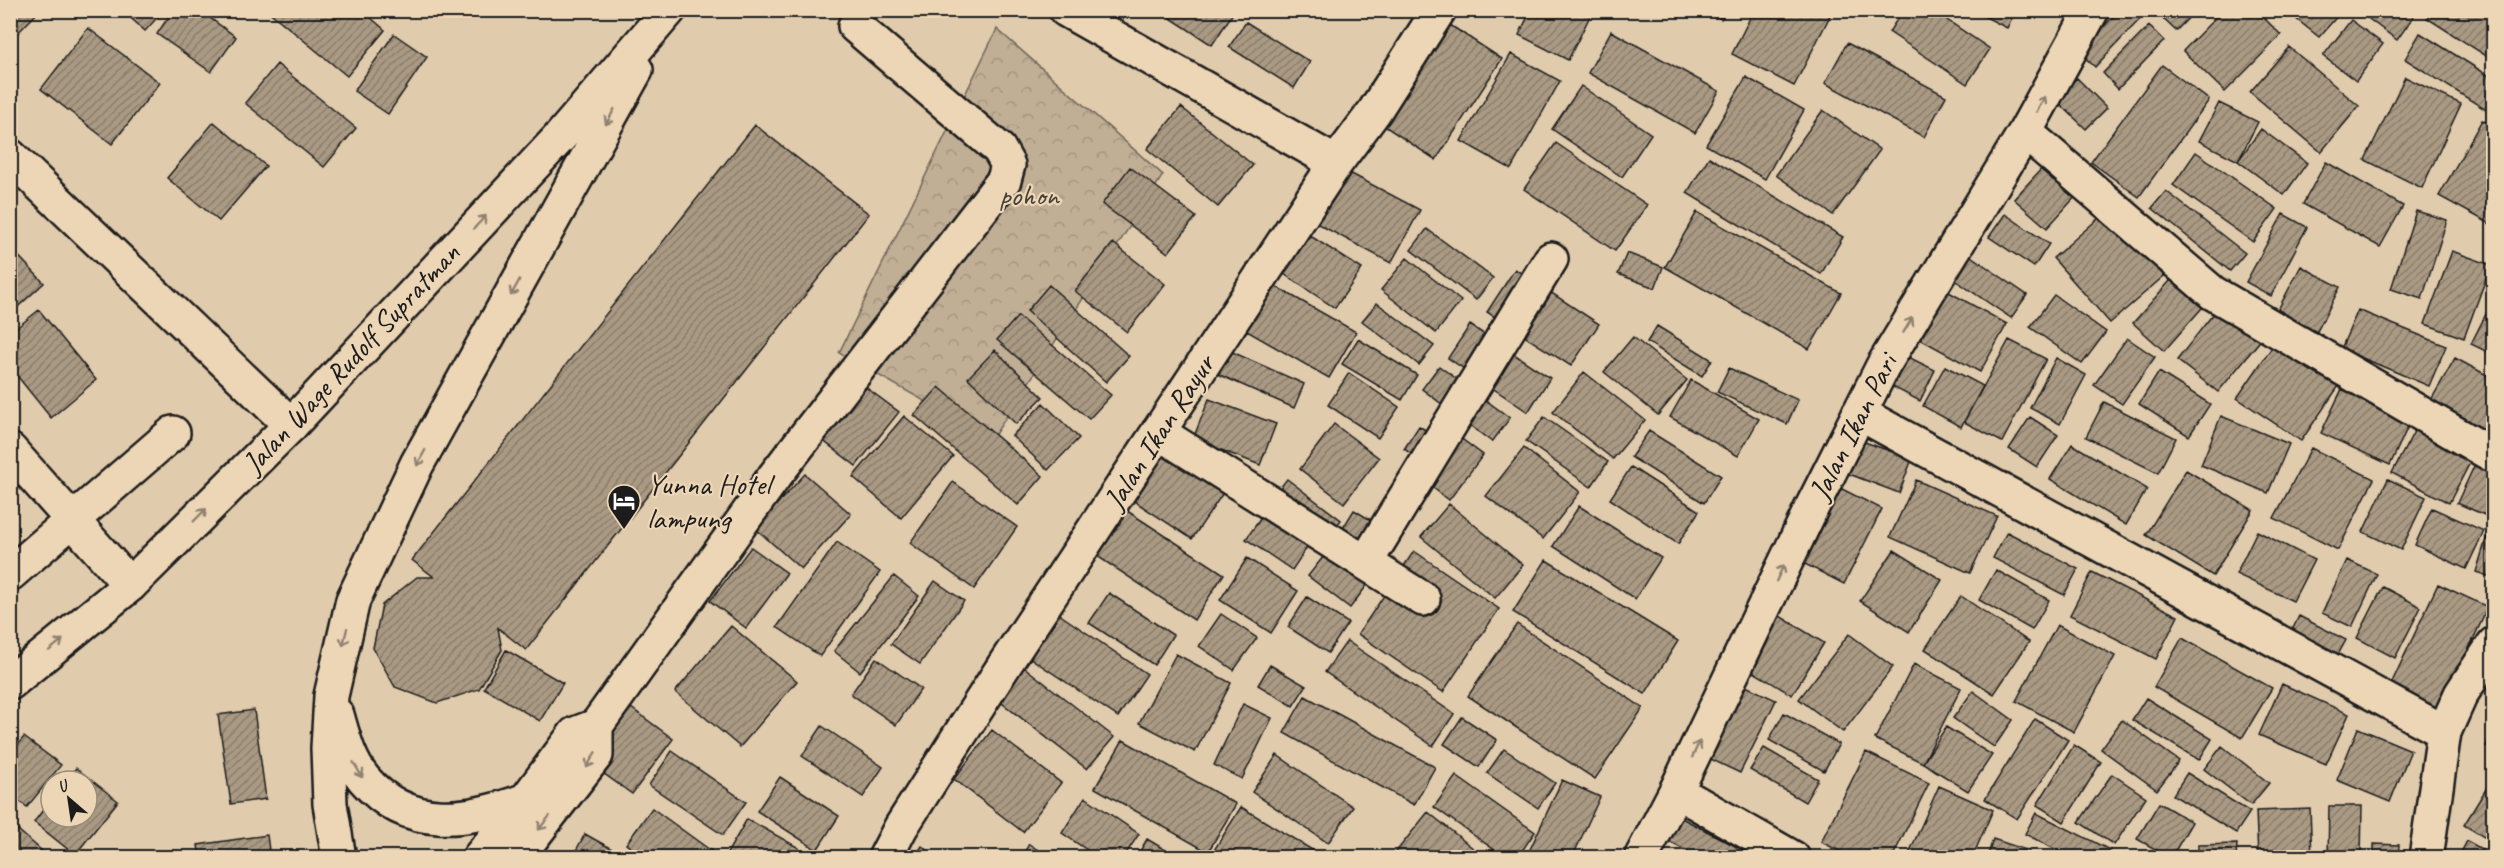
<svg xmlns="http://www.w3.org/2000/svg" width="2504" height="868" viewBox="0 0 2504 868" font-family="Caveat,sans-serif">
	<defs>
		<pattern id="forest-crowns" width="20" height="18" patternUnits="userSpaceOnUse" patternTransform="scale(1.5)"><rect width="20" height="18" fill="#c0ae95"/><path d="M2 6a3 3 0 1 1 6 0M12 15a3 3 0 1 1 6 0" fill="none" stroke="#a49580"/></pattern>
		<pattern id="building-hatch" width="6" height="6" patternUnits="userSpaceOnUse" patternTransform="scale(1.5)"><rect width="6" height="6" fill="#aa9a84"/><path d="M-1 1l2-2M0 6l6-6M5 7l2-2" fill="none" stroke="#8a7d6b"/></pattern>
	</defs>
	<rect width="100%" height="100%" fill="#e0cbad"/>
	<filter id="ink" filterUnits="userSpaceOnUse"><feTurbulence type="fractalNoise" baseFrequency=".0167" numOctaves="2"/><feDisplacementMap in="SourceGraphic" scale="12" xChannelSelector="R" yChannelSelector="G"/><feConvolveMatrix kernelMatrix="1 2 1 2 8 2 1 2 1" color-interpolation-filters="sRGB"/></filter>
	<g filter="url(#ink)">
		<path fill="url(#forest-crowns)" stroke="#6e6558" stroke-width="1.5" d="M997 29 1163 175 992 439 839 353Z"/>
		<path fill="url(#building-hatch)" stroke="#1c1c1c" stroke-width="1.5" d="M10 10H40L10 41Z
			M122 10H164L145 31Z
			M173 10H199L236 37 211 72 157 34Z
			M267 10H362L385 30 347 76Z
			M1169 10H1235L1212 45 1166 15Z
			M1531 10H1593L1568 60 1519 35Z
			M1705 10H1726L1721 19Z
			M1754 10H1833L1794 86 1732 54Z
			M1903 10H1932L1990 49 1967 84 1889 32Z
			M1972 10H2016L2007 28Z
			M2119 10H2131L2140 19 2095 67 2080 53Z
			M2154 10H2196L2176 31Z
			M2223 10H2256L2281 35 2225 92 2183 51Z
			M2285 10H2337L2340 13 2319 37Z
			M2357 10H2406L2414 16 2397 40Z
			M2432 10H2494V61L2427 18Z
			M2351 20 2383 44 2356 81 2323 56Z
			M1246 22 1310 62 1294 88 1229 47Z
			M1450 25 1502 59 1436 160 1383 125Z
			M2149 26 2164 41 2118 89 2103 73Z
			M88 28 160 83 112 144 41 89Z
			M1611 31 1719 91 1695 133 1588 73Z
			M2420 33 2494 79V115L2405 59Z
			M394 34 427 57 388 114 354 91Z
			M1847 43 1946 96 1924 137 1825 83Z
			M2289 47 2359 106 2321 152 2250 92Z
			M1511 54 1560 81 1511 169 1461 141Z
			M277 64 356 128 324 167 245 103Z
			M2162 65 2209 100 2139 197 2091 162Z
			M1746 77 1804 110 1765 179 1706 145Z
			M2405 77 2461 104 2422 188 2365 160Z
			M2077 78 2107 108 2086 129 2056 100Z
			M1581 86 1651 134 1622 177 1552 129Z
			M2219 103 2258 122 2238 161 2199 141Z
			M1181 107 1253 165 1218 207 1147 149Z
			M1823 110 1880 150 1833 215 1776 175Z
			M2482 120 2494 126V226L2439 196Z
			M214 122 266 166 219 221 167 178Z
			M755 125 869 214 526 650 498 628 502 650 479 689 437 703 395 687 373 648 382 605 417 577H434L412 560Z
			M2261 129 2307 163 2284 195 2238 161Z
			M1556 143 1647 205 1615 251 1524 189Z
			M2196 152 2277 209 2253 242 2173 185Z
			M1709 157 1843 237 1821 274 1687 193Z
			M2326 162 2403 206 2380 247 2303 204Z
			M1130 167 1196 217 1168 253 1102 204Z
			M2043 167 2076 196 2047 228 2014 199Z
			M1344 170 1420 210 1391 263 1316 223Z
			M2166 191 2245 253 2230 271 2152 208Z
			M2107 211 2164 276 2110 323 2053 258Z
			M2416 211 2447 220 2422 299 2391 289Z
			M1697 212 1841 293 1809 349 1665 267Z
			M2005 214 2049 244 2034 267 1989 237Z
			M2283 214 2307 227 2271 296 2246 282Z
			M1298 228 1362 269 1335 308 1272 266Z
			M1427 229 1493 278 1476 300 1411 250Z
			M1113 243 1165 284 1127 332 1075 291Z
			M10 247 44 283 10 314Z
			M2452 251 2491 265 2464 338 2425 324Z
			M1965 252 2027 295 2011 318 1949 276Z
			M1627 253 1663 267 1655 288 1618 274Z
			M1407 258 1461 301 1436 333 1381 290Z
			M2301 266 2340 287 2312 341 2272 321Z
			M1515 269 1599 324 1571 366 1487 312Z
			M2177 273 2209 300 2164 351 2133 323Z
			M1266 281 1356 332 1329 378 1240 327Z
			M1049 285 1129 356 1106 382 1027 311Z
			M1947 291 2007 324 1980 372 1920 339Z
			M2054 295 2106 332 2082 364 2030 327Z
			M2494 298V355L2471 344Z
			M1377 303 1434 346 1419 365 1362 321Z
			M2221 304 2263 337 2218 392 2177 360Z
			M39 310 96 380 51 418 10 367V333Z
			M2358 310 2446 346 2429 386 2341 349Z
			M1018 316 1111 395 1089 419 997 340Z
			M1470 325 1550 378 1528 412 1448 358Z
			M1657 326 1712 360 1702 376 1647 342Z
			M1633 337 1687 380 1658 415 1604 372Z
			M2279 337 2343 380 2301 441 2237 398Z
			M2127 338 2155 357 2122 404 2094 385Z
			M1358 339 1417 375 1402 400 1342 364Z
			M2009 340 2046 359 2002 442 1964 422Z
			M1221 347 1304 384 1294 408 1211 371Z
			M995 350 1043 397 1016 424 968 378Z
			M1902 354 1935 370 1920 401 1887 384Z
			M2056 358 2086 375 2060 424 2030 408Z
			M2455 358 2494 379V431L2491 435 2430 402Z
			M1439 366 1510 418 1492 442 1422 389Z
			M1945 366 1983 386 1961 427 1923 406Z
			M1729 368 1798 400 1787 424 1717 392Z
			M1584 372 1645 420 1613 459 1553 412Z
			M2159 372 2210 404 2189 436 2139 404Z
			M1349 373 1399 407 1378 438 1328 405Z
			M1691 380 1759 419 1738 456 1670 417Z
			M860 383 899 412 856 466 817 436Z
			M939 387 1043 476 1018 505 914 415Z
			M2342 389 2410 422 2390 465 2321 433Z
			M1209 399 1276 424 1260 465 1193 439Z
			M2104 402 2176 438 2158 473 2086 437Z
			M1043 403 1079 438 1048 470 1012 436Z
			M904 416 953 456 901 518 853 477Z
			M2221 416 2289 444 2268 493 2201 465Z
			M1544 417 1608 462 1591 487 1526 441Z
			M2030 417 2058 435 2037 467 2009 449Z
			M2419 422 2476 451 2449 503 2392 473Z
			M1334 424 1379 458 1344 503 1300 469Z
			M1419 426 1447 444 1455 434 1483 455 1449 500 1420 478 1430 466 1404 449Z
			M1649 431 1721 476 1704 503 1631 457Z
			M1168 435 1233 478 1192 539 1128 497Z
			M1862 441 1912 459 1899 493 1849 474Z
			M2072 444 2147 489 2126 525 2050 479Z
			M1524 448 1580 492 1543 539 1486 496Z
			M2311 448 2374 479 2338 550 2274 518Z
			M2476 462 2494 470V519L2457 503Z
			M1631 467 1699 511 1678 544 1610 499Z
			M2186 470 2253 510 2213 576 2146 535Z
			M805 474 851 514 801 569 755 528Z
			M1287 479 1341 520 1324 543 1269 502Z
			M2388 479 2426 497 2401 550 2363 532Z
			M1916 480 1997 516 1970 573 1890 537Z
			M953 482 1017 527 974 589 910 543Z
			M1830 483 1882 509 1844 584 1793 558Z
			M1115 503 1224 574 1194 620 1085 548Z
			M1449 504 1523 565 1495 598 1421 537Z
			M1579 506 1661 558 1635 599 1553 546Z
			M2432 508 2484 531 2466 569 2415 545Z
			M1354 510 1399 537 1332 546Z
			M1265 512 1310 543 1292 570 1246 539Z
			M2491 523 2494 524V578L2476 572Z
			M2257 531 2314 560 2293 601 2236 574Z
			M2007 532 2078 569 2064 595 1993 558Z
			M837 542 880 572 820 656 777 627Z
			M751 547 787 573 746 628 710 601Z
			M1894 550 1942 580 1909 632 1860 601Z
			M1414 551 1499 609 1443 692 1358 634Z
			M1327 552 1368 584 1350 608 1308 576Z
			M1247 558 1298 591 1271 633 1220 600Z
			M1546 560 1678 641 1645 694 1513 612Z
			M2347 560 2377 574 2352 627 2322 613Z
			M1996 570 2049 600 2032 630 1979 600Z
			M2092 572 2178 616 2156 659 2070 615Z
			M894 576 919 596 860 672 834 651Z
			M935 581 964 601 920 664 891 644Z
			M2438 584 2488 607 2437 718 2386 695Z
			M2383 587 2421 607 2395 658 2357 638Z
			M1109 593 1173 635 1154 665 1089 623Z
			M1961 596 2029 642 1994 694 1925 649Z
			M1307 597 1348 623 1328 653 1288 627Z
			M1050 608 1147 674 1118 717 1020 651Z
			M1770 610 1824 643 1792 695 1737 662Z
			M1221 614 1257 638 1234 670 1199 646Z
			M2299 616 2346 640 2334 662 2288 639Z
			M1517 624 1643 708 1595 779 1468 696Z
			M2057 625 2115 656 2074 732 2016 701Z
			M731 626 797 681 740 747 675 692Z
			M1849 634 1893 667 1843 732 1799 699Z
			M2182 638 2272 688 2242 738 2154 687Z
			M1347 641 1454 714 1433 746 1325 672Z
			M506 650 563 683 540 721 484 688Z
			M1176 654 1231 683 1195 752 1139 723Z
			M876 658 921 689 896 725 851 694Z
			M1914 664 1961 688 1923 763 1875 739Z
			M1270 665 1306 686 1293 706 1258 685Z
			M1024 667 1114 737 1087 769 998 700Z
			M1735 681 1776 700 1740 773 1700 754Z
			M2282 684 2349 714 2326 764 2259 735Z
			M1973 691 2013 720 1994 747 1953 718Z
			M1305 696 1435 767 1414 805 1284 733Z
			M2146 698 2212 739 2199 760 2132 720Z
			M619 699 673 739 632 794 578 755Z
			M1243 704 1272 718 1242 779 1214 765Z
			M254 710 266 799 231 804 218 715Z
			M1784 713 1839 744 1824 771 1769 740Z
			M1462 717 1497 740 1479 767 1444 744Z
			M2035 719 2068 740 2017 819 1985 799Z
			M2122 720 2179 761 2157 790 2101 749Z
			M822 726 883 767 863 797 802 756Z
			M1946 727 1992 755 1968 791 1923 763Z
			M2358 728 2411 750 2390 802 2337 780Z
			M2494 729V749L2486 746Z
			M992 730 1061 783 1023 832 954 779Z
			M24 737 61 765 27 807 10 794V754Z
			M1123 740 1236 804 1208 852 1095 788Z
			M2074 745 2101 762 2064 822 2037 805Z
			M2222 746 2269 783 2251 805 2204 769Z
			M1764 748 1818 779 1805 802 1750 770Z
			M1504 749 1555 783 1538 808 1487 773Z
			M672 751 746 802 723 835 649 785Z
			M1866 752 1929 783 1892 858H1854L1821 842Z
			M1277 755 1353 807 1328 843 1252 792Z
			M76 768 118 801 75 855 34 822 51 799V817H87V781H65Z
			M2187 773 2250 812 2236 833 2173 795Z
			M2112 774 2146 797 2114 845 2079 822Z
			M1456 776 1535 832 1517 858H1506L1434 807Z
			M2494 776V843L2464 825Z
			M780 777 839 816 817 850 757 811Z
			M1562 780 1600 797 1572 858H1526Z
			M1939 786 1993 810 1972 858H1907Z
			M1085 797 1139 834 1123 858H1099L1062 833Z
			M2159 803 2192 822 2171 858 2137 839Z
			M2329 806H2362L2361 858H2328Z
			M1241 807 1319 854 1317 858H1215L1211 855Z
			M652 808 721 858H645L626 844Z
			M2310 809 2312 858H2258L2256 811Z
			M1428 812 1485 858H1391Z
			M2036 813 2110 850 2107 858H2072L2025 834Z
			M1674 814 1758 858H1700L1662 838Z
			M747 819 799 848 794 858H730L726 855Z
			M10 823 49 857 48 858H10Z
			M585 834 628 858H572Z
			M267 835 270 858H200L198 845Z
			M1147 839 1179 858H1136Z
			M1993 839 2029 851 2027 858H1987Z
			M2467 841 2494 856V858H2458Z
			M1029 844 1050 858H1021Z
			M2237 844 2236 858H2198V845Z
			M2374 844 2399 845 2398 858H2374Z
			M922 846 938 858H914Z"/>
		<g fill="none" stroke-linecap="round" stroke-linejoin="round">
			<defs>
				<path id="minor" d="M1066 10 1336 163
					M2025 132 2213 293 2494 456
					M10 156 291 425
					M1859 413 2444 732
					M1158 432 1423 599
					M10 450 130 585
					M1366 562 1551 259
					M10 574 173 433
					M1676 791 1793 858
					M479 858 526 800 575 734 596 726 774 477 1004 180 1008 165 999 149 855 26
					M516 858 596 755V726
					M885 858 901 827 1005 664 1336 163 1374 112 1439 10
					M1641 858 1676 791 1811 509 1883 366 2025 132 2092 10
					M2426 858 2444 732 2461 694 2494 644"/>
				<path id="major" d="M10 683 130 585 291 425 561 136 669 10
					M337 715C343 736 349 761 364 779 409 832 469 821 526 800
					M339 858 330 804 328 748 331 696 353 600 417 464 636 70"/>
			</defs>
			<use href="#minor" stroke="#1c1c1c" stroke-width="38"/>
			<use href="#major" stroke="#1c1c1c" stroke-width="38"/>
			<use href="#minor" stroke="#edd6b6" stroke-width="33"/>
			<use href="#major" stroke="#edd6b6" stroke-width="33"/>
		</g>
		<defs><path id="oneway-shaft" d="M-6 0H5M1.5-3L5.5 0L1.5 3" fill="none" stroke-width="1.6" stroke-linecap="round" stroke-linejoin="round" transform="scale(1.5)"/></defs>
		<g stroke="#8f8271">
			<use href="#oneway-shaft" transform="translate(2041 104) rotate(-60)"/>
			<use href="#oneway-shaft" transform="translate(610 117) rotate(119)"/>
			<use href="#oneway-shaft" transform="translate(480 222) rotate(-47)"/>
			<use href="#oneway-shaft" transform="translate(515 288) rotate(119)"/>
			<use href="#oneway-shaft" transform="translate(1908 325) rotate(-59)"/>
			<use href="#oneway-shaft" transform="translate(421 458) rotate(118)"/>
			<use href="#oneway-shaft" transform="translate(200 515) rotate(-45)"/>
			<use href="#oneway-shaft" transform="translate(1780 573) rotate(-65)"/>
			<use href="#oneway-shaft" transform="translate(345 637) rotate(103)"/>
			<use href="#oneway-shaft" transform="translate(56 645) rotate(-39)"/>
			<use href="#oneway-shaft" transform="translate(1696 749) rotate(-65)"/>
			<use href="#oneway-shaft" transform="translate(591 760) rotate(120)"/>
			<use href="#oneway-shaft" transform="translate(358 770) rotate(60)"/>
			<use href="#oneway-shaft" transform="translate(544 823) rotate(129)"/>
		</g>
	</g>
	<defs>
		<symbol id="hotel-pin" viewBox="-11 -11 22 30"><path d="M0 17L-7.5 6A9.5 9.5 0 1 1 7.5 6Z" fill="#1c1c1c" stroke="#edd6b6"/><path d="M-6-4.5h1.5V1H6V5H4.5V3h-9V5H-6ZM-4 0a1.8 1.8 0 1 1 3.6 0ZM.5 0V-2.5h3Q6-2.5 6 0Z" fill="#fff"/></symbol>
	</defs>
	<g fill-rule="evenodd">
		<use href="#hotel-pin" x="605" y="482" width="38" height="52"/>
	</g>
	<g text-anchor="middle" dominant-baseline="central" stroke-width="4.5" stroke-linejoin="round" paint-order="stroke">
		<g font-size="30" fill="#45403a" stroke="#edd6b6">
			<text x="1029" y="195">pohon</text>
		</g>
		<g font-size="30" fill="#1c1c1c" stroke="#edd6b6">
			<text transform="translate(351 358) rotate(-47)">Jalan Wage Rudolf Supratman</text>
			<text transform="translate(1853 427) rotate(-63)">Jalan Ikan Pari</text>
			<text transform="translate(1159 432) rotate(-57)">Jalan Ikan Rayur</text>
		</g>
		<g font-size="30" fill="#1c1c1c" stroke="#edd6b6" text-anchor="start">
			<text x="647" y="484">Yunna Hotel<tspan x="647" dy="34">lampung</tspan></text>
		</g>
	</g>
	<rect width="2504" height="868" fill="none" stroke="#edd6b6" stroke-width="36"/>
	<rect x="18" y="18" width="2468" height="832" fill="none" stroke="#1c1c1c" stroke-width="2" filter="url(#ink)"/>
	<g transform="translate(69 799) rotate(331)"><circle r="28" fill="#edd6b6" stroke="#998c78" stroke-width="1.5"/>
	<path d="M0-4.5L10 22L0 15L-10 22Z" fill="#1c1c1c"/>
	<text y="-9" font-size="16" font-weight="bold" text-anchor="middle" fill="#1c1c1c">U</text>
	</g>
</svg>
